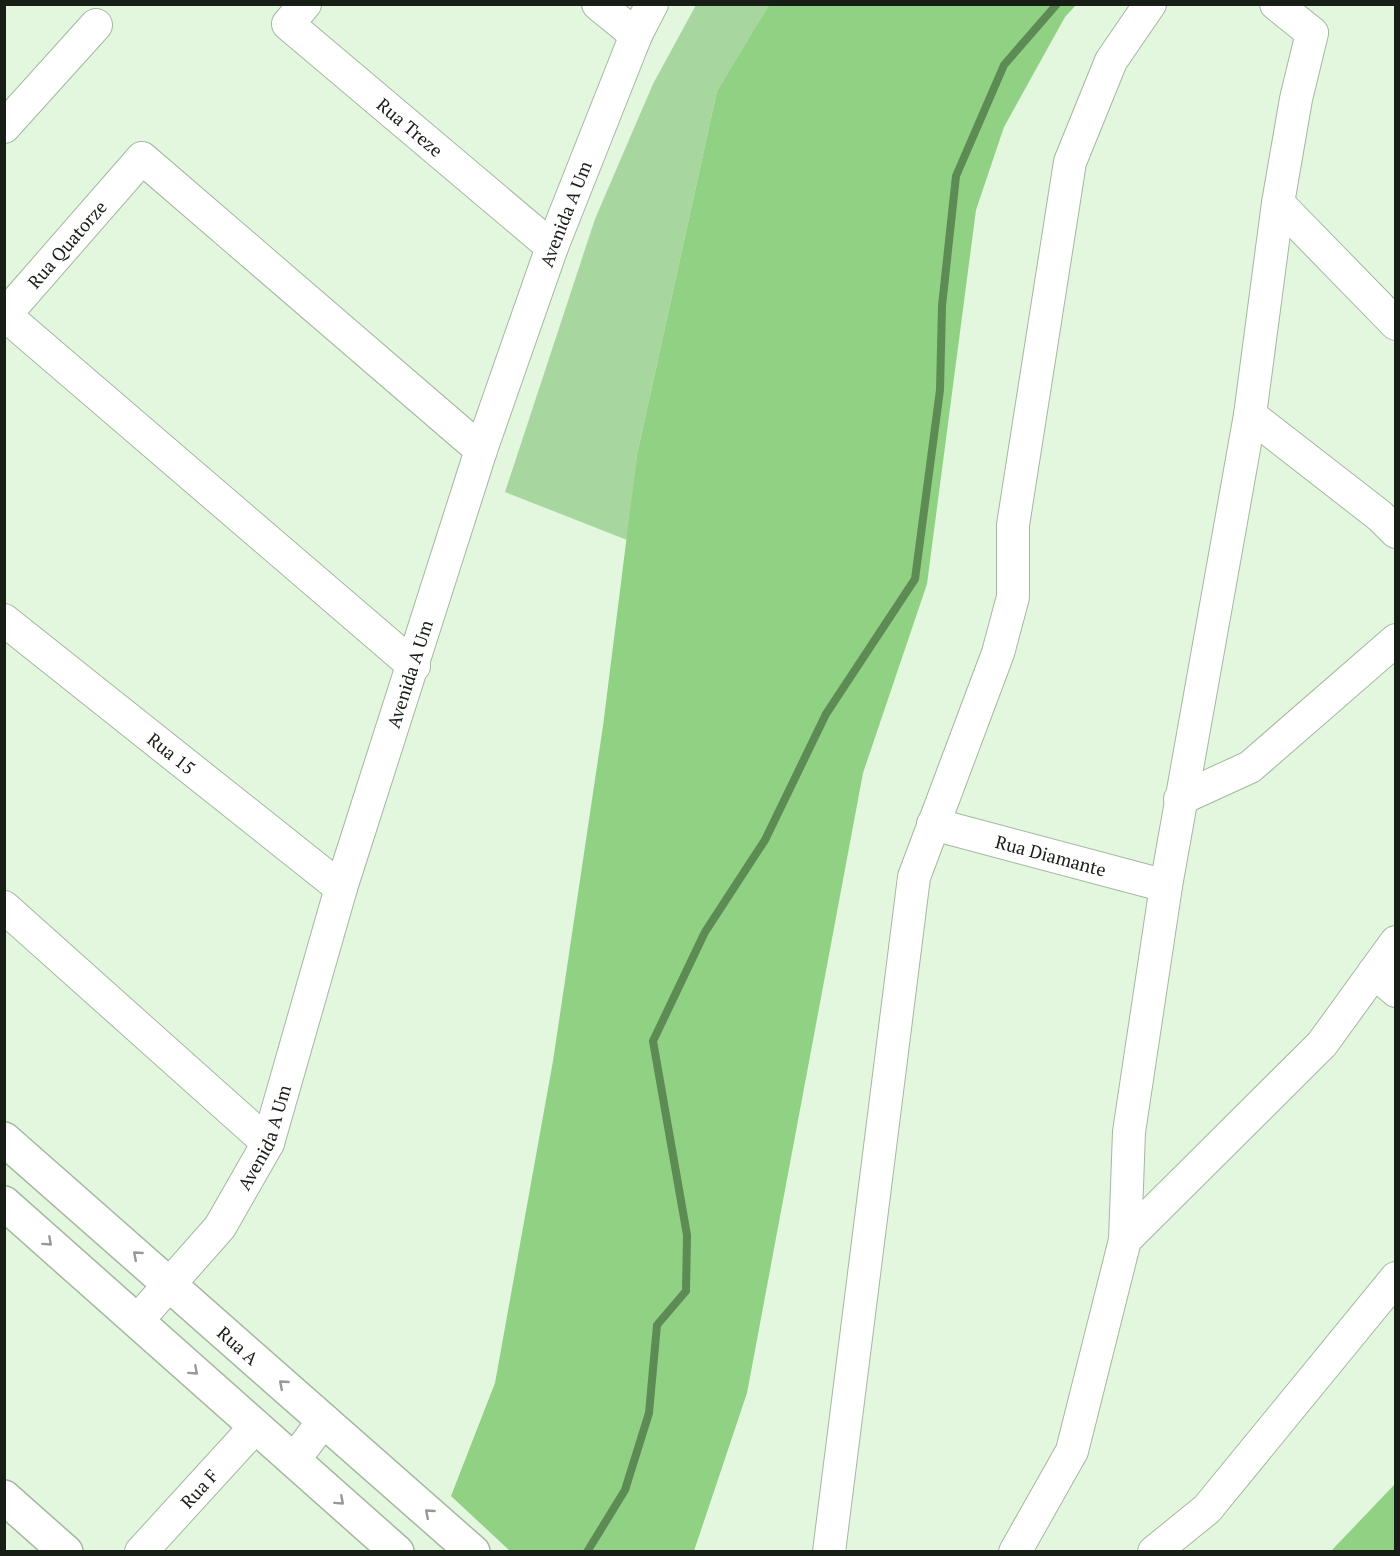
<svg xmlns="http://www.w3.org/2000/svg" width="1400" height="1556" viewBox="0 0 1400 1556" font-family="'PT Serif',serif">
	<rect width="100%" height="100%" fill="#e2f7de"/>
	<path fill="#a7d69e" d="M696 5H770L717 91 637 455 627 540 505 492 595 219 653 84Z"/>
	<path fill="#90d184" d="M770 4 1076 5 1065 17 1004 127 976 210 927 584 863 773 747 1393 694 1551H510L451 1496 495 1383 553 1061 603 726 637 455 717 91Z
		M1395 1484V1551H1331Z"/>
	<g fill="none" stroke-linecap="round" stroke-linejoin="round">
		<path stroke="#5c8b53" stroke-width="8" d="M587 1552 625 1490 649 1413 657 1325 686 1291 687 1235 653 1041 705 932 765 840 826 714 915 579 940 390 942 306 956 176 1004 65 1057 4"/>
		<defs>
			<g id="minor">
				<path id="s1" d="M305 4 288 24 552 247"/>
				<path d="M598 4 636 35"/>
				<path d="M4 127 96 25"/>
				<path d="M1278 203 1396 324"/>
				<path d="M1250 415 1380 516 1396 532"/>
				<path id="s2" d="M4 620 341 888"/>
				<path id="s3" d="M414 666 5 315 142 158 481 450"/>
				<path d="M1180 799 1250 767 1396 640"/>
				<path id="s4" d="M933 824 1166 886"/>
				<path d="M4 907 268 1143"/>
				<path d="M1374 972 1396 991"/>
				<path d="M1125 1240 1322 1044 1396 942"/>
				<path id="s5" d="M137 1321 220 1227 268 1143 341 888 481 450 552 247 636 35 652 4"/>
				<path d="M294 1460 324 1420"/>
				<path id="s6" d="M141 1552 256 1426"/>
				<path d="M829 1552 914 877 998 653 1013 597V525L1070 162 1111 61 1150 4"/>
				<path d="M1015 1552 1072 1451 1125 1240 1129 1132 1166 886 1250 415 1278 203 1296 99 1312 33 1276 4"/>
				<path d="M1154 1552 1207 1509 1396 1278"/>
			</g>
			<g id="tertiary">
				<path id="s7" d="M4 1139 473 1552"/>
				<path d="M4 1203 397 1552"/>
				<path d="M4 1497 66 1552"/>
			</g>
		</defs>
		<use href="#minor" stroke="#a3b89f" stroke-width="34"/>
		<use href="#tertiary" stroke="#a3b89f" stroke-width="36"/>
		<use href="#minor" stroke="#fff" stroke-width="32"/>
		<use href="#tertiary" stroke="#fff" stroke-width="33"/>
	</g>
	<defs><path id="oneway-chevron" d="M-2-3.5L2.5 0L-2 3.5" fill="none" stroke-width="1.6" stroke-linecap="round" stroke-linejoin="round" transform="scale(1.5)"/></defs>
	<g stroke="#969a96">
		<use href="#oneway-chevron" transform="translate(48 1242) rotate(42)"/>
		<use href="#oneway-chevron" transform="translate(137 1255) rotate(-139)"/>
		<use href="#oneway-chevron" transform="translate(194 1371) rotate(42)"/>
		<use href="#oneway-chevron" transform="translate(283 1384) rotate(-139)"/>
		<use href="#oneway-chevron" transform="translate(340 1501) rotate(42)"/>
		<use href="#oneway-chevron" transform="translate(429 1513) rotate(-139)"/>
	</g>
	<g text-anchor="middle" dominant-baseline="central" stroke-width="4.5" stroke-linejoin="round" paint-order="stroke">
		<g font-size="18" fill="#161e15" stroke="#e2f7de">
			<text stroke="none"><textPath href="#s1" startOffset="186">Rua Treze</textPath></text>
			<text stroke="none"><textPath href="#s5" startOffset="1198">Avenida A Um</textPath></text>
			<text stroke="none"><textPath href="#s3" startOffset="633">Rua Quatorze</textPath></text>
			<text stroke="none"><textPath href="#s5" startOffset="712">Avenida A Um</textPath></text>
			<text stroke="none"><textPath href="#s2" startOffset="214">Rua 15</textPath></text>
			<text stroke="none"><textPath href="#s4" startOffset="122">Rua Diamante</textPath></text>
			<text stroke="none"><textPath href="#s5" startOffset="226">Avenida A Um</textPath></text>
			<text stroke="none"><textPath href="#s7" startOffset="312">Rua A</textPath></text>
			<text stroke="none"><textPath href="#s6" startOffset="86">Rua F</textPath></text>
		</g>
	</g>
	<rect width="1400" height="1556" fill="none" stroke="#161e15" stroke-width="12"/>
</svg>
